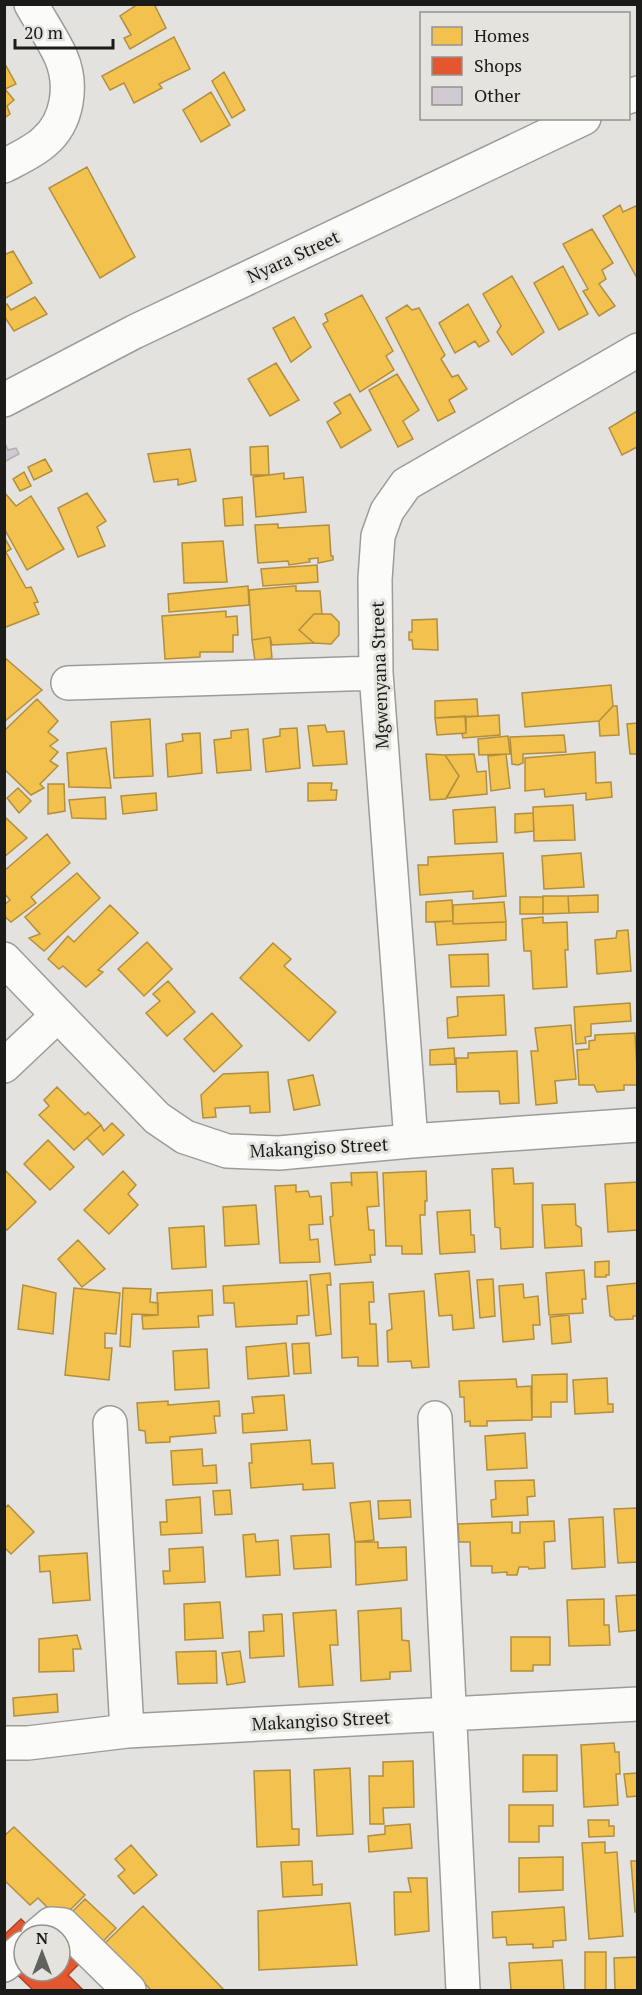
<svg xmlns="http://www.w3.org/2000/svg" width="642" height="1995" viewBox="0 0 642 1995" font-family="'PT Serif',serif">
	<rect width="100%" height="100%" fill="#e3e2de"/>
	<path fill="#f2c14e" stroke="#b28f3e" stroke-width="1.5" d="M138 4H154L166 28 130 49 124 38 131 35 120 16Z
		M174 37 190 69 159 84 162 88 134 103 124 83 110 90 102 76Z
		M5 64 16 84 5 89 14 100 7 106 10 114 4 118Z
		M224 72 245 110 232 118 212 81Z
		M211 92 230 125 201 142 183 110Z
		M87 167 135 257 100 278 49 188Z
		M620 205 623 212 638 205V280L603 216Z
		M592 229 613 263 602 270 606 279 599 284 615 306 599 316 583 291 588 289 563 244Z
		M13 251 32 283 4 299V255Z
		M563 266 588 314 559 330 534 283Z
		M512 276 544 332 512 355 497 332 501 326 483 294Z
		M362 295 393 351 386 356 394 370 360 392 323 324 328 321 325 314Z
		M35 297 47 314 14 331 4 316V306L7 304 11 310Z
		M468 304 489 341 479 347 475 341 455 353 439 323Z
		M407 305 412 310 419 308 445 355 441 359 452 377 458 375 467 389 449 400 455 412 438 421 386 318Z
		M294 317 311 347 291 362 273 328Z
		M276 363 299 400 270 416 248 379Z
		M397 374 419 410 403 421 413 439 398 447 369 390Z
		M350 394 371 430 341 448 327 422 341 413 334 403Z
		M637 411 638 448 637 447 622 455 609 428Z
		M268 446 269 475H251L250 447Z
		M190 449 196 481 178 485V479L154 482 148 454Z
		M45 459 52 471 34 480 28 467Z
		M24 472 31 486 20 491 13 479Z
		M284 473V479L303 477 306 512 256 517 253 477Z
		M4 492 16 506 31 496 64 549 27 570 4 528Z
		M87 493 106 521 97 527 105 546 78 557 58 508Z
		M242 497 243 525 225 526 223 499Z
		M278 524V528L329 525 331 556H333V560L318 563V558L309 559 310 562 289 565 288 561 258 563 255 525Z
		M4 537 11 549 6 552 26 588 31 587 38 602 34 603 39 614 6 627 4 624Z
		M223 541 227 582 184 583 182 543Z
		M317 565 318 582 263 586 261 569Z
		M248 586 249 605 169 612 168 594Z
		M294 586H296V591H320L322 614H314L299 630 314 643 272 645 270 637 252 640 249 590Z
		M226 611V617L237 616 238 635H233V652H200V657L165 659 162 616Z
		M314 614H331L339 622V635L331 644 314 643 299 630Z
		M437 619 438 650 413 649 412 640H409V632H412V620Z
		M270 637 272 658 255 661 252 640Z
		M4 657 42 690 4 722Z
		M611 685 613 706 599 721 525 727 522 693Z
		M37 699 58 721 48 732 58 740 50 746 58 752 50 761 58 766 40 784 44 788 31 795 4 769V731Z
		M477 699 478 716 435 718V701Z
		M613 706H617L619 735 600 736 599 721Z
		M499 715 500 735 463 738 462 734 466 733V717Z
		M465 716 466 733 437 735 435 718Z
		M150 719 153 776 114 778 111 722Z
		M638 723V754H630L627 724Z
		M325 725 327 732 344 731 347 764 313 766 308 726Z
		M297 728 300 768 266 772 263 739 280 736V729Z
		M248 729 251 770 217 773 214 740 231 738V731Z
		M200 733 202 773 168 777 166 744 183 741 182 734Z
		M564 735 566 752 523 754V763L518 765 512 764 510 737Z
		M508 736 510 754 479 755 478 739Z
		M106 748 111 788 69 787 67 753Z
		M595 752 596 783 611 782 612 797 586 800V793L545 797 544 789 525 791V758Z
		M426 754 445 755 459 776 446 799 430 800Z
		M474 754 477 772 486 771 487 794 446 798 459 776 445 755Z
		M506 754 510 788 491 791 488 756Z
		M308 783H332L331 790H337L336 800 308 801Z
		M48 784H64L65 811 48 814Z
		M18 788 31 801 19 813 7 798Z
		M156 793 157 810 123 814 121 796Z
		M105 797 106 819 72 818 69 800Z
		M573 805 575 840 534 841 533 807Z
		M495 807 497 842 455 844 453 810Z
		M533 813 534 831 515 833V814Z
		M4 816 27 838 4 857Z
		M47 834 70 863 31 897 36 903 11 922 4 916V905L10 900 4 893V871Z
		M503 853 506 896 473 899V891L420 895 418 865H428V857Z
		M581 853 584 887 544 889 542 856Z
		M77 873 100 898 44 951 29 938 40 934 25 917Z
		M598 895V912L569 913 568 896Z
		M543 896H568L569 913 543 914Z
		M520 897H543V914H520Z
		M452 900 453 921 426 922V902Z
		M504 902 506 922 453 924V905Z
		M110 905 138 933 98 970 103 972 86 987 63 966 59 969 48 959 68 936 74 942Z
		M543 917V923L567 922 568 950H565L567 987 533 989 531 951H524L522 919Z
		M453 921V924L506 922V940L437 945 435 922Z
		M628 930 631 971 597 974 595 940 616 938 617 931Z
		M147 942 172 969 144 996 118 969Z
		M273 943 291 959 284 966 336 1012 309 1041 240 978Z
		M488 954 489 986 451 987 449 955Z
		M168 981 195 1012 167 1036 146 1013 160 1001 153 994Z
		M504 995 506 1035 448 1038 447 1018 458 1016 457 997Z
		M630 1003 631 1021 591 1024V1036L585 1037 586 1043 576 1044 574 1007Z
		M212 1013 242 1046 214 1072 184 1039Z
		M571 1025 576 1079 555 1081 557 1103 536 1105 531 1051H538L535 1028Z
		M635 1033 638 1085H624V1090L597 1092 594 1085H579L577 1050 589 1049V1041L595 1040V1035Z
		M454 1048 455 1064 430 1065V1050Z
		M517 1051 519 1103 500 1104 499 1091 457 1092 456 1058H468V1053Z
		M268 1072 270 1112 250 1113V1106L215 1108 216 1117 203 1118 201 1095 223 1074Z
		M313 1075 320 1105 294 1110 288 1080Z
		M57 1087 85 1115 88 1112 101 1125 74 1150 39 1115 49 1106 44 1100Z
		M112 1123 124 1135 103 1155 87 1138 101 1125 104 1131Z
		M48 1140 74 1167 50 1190 24 1164Z
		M513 1168 514 1184 533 1183V1247L501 1249 500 1228 495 1227 492 1169Z
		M4 1169 36 1202 7 1230 4 1227Z
		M123 1171 136 1185 128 1194 138 1205 109 1234 84 1210Z
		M426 1171 427 1201H425V1215H420L422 1254H402V1246H386L383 1173Z
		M377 1172 379 1206 367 1207 369 1230H374L375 1255H370L371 1262 335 1265 330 1217 333 1216 331 1183 351 1182 352 1186 351 1173Z
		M638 1182V1230L608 1232 605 1184Z
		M296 1185V1192L308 1191 310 1197 321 1196 323 1224 309 1225 310 1240 318 1239 320 1262 280 1263 275 1186Z
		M575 1204 576 1225 581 1228 582 1246 545 1248 542 1205Z
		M256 1205 259 1244 225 1246 223 1207Z
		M470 1210 471 1235H474L475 1252 440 1254 437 1212Z
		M204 1226 206 1267 172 1269 169 1228Z
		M78 1240 105 1269 82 1287 58 1259Z
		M609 1261V1275H606V1277H595V1262Z
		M584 1270 586 1299H582L583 1313 549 1315 546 1273Z
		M469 1271 474 1328 453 1330 452 1315 439 1316 435 1274Z
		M330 1273 331 1285H327L331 1334 316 1336 310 1275Z
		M493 1279 495 1316 480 1318 477 1280Z
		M307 1281 309 1315 297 1316V1324L236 1327 234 1303H224L223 1286Z
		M373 1282 374 1302H369L370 1324H376L378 1366H358V1357L342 1358 340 1284Z
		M638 1283V1316H633V1319L615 1320 614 1318 610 1316 607 1286Z
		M523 1284 524 1298 538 1296 540 1325H533L534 1339 503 1342 499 1286Z
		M23 1285 56 1293 53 1334 18 1329Z
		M74 1288 120 1293 116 1334 105 1333V1348H112L109 1380 65 1375Z
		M123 1288 151 1289 150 1302 158 1303V1315L132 1314 130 1347 120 1346Z
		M212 1290 213 1315 198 1316 199 1327 143 1329 142 1316 158 1315 157 1293Z
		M424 1291 429 1367 412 1368 411 1361 388 1362 387 1331 392 1329 389 1294Z
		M569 1315 571 1342 552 1344 550 1317Z
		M286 1343 289 1376 248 1379 246 1347Z
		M309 1343 311 1373 294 1374 292 1344Z
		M207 1349 209 1388 175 1390 173 1351Z
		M567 1374V1402H551V1417H532V1375Z
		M607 1378 608 1404H613V1412L575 1414 573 1380Z
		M516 1379 517 1387 531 1386 532 1420 487 1421V1426H470V1421L465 1422 464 1397H460L459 1381Z
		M284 1395 287 1430 243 1433 242 1414 254 1413 252 1397Z
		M168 1401V1405L219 1401 220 1416H214L216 1433 170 1437V1442L146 1443 145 1431 139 1430 137 1403Z
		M525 1433 527 1468 487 1470 485 1436Z
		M310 1440 312 1464 333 1463 335 1488 303 1490V1484L251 1488 249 1463H252L251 1444Z
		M202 1449 203 1466 216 1465 217 1483 173 1485 171 1451Z
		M534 1480 535 1496 527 1497 528 1515 492 1517 491 1500 496 1499 495 1481Z
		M230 1490 232 1514 215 1515 213 1491Z
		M200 1497 202 1533 161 1535 160 1522H167L166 1500Z
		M410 1500 411 1517 379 1519 378 1501Z
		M370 1501 374 1540 355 1542 350 1503Z
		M8 1505 34 1532 11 1554 4 1547V1509Z
		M638 1508V1562L618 1563 614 1509Z
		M603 1517 605 1567 572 1569 569 1519Z
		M554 1521 555 1541 544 1542 545 1568 529 1569 528 1567H519L517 1575H507V1572L492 1573V1566H471L470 1542H459L458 1524 512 1522V1533H520V1522Z
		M255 1534 256 1542 278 1540 280 1575 246 1577 243 1535Z
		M329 1534 331 1567 294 1569 291 1536Z
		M355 1542H378V1548L406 1547 407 1580 356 1585Z
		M203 1547 205 1582 164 1584 163 1571H170L169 1549Z
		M87 1553 90 1600 53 1603 50 1571 40 1572 39 1556Z
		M638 1595V1630L619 1632 616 1596Z
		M604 1599V1625H609L610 1645 569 1646 567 1600Z
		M220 1602 223 1638 185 1640 184 1604Z
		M401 1608 402 1640 409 1641 411 1671 390 1672V1679L361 1681 358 1611Z
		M336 1610 338 1645H330L333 1685 299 1687 293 1613Z
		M282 1614 284 1656 250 1658 249 1632 264 1631 263 1615Z
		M77 1635 81 1649H73L74 1671 39 1672V1639Z
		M511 1637H550V1665H533V1671H511Z
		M216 1651 217 1683 178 1684 176 1652Z
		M240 1651 245 1682 227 1685 222 1653Z
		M57 1694 58 1712 14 1716 13 1698Z
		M614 1743 615 1752H619L620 1774H616L618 1805 584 1807 581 1745Z
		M523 1755H557V1791L523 1792Z
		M413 1761 414 1807 383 1808 384 1824H370L369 1776H383V1762Z
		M350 1768 353 1834 317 1836 314 1770Z
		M290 1770 292 1829H299V1845L257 1847 254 1771Z
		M638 1773V1796L627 1797 624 1774Z
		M509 1805H553V1826H539V1842H509Z
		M588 1820H609V1826H614V1836L589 1837Z
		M410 1824 412 1848 369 1852 368 1836 385 1834V1826Z
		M14 1827 85 1895 60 1920 38 1898 30 1905 4 1880V1836Z
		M605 1842V1853L617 1852 623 1936 589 1939 582 1843Z
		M131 1845 157 1875 134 1894 118 1876 125 1870 115 1859Z
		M563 1857V1890L519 1892V1858Z
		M312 1861 313 1885 322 1884V1895L283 1897 281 1862Z
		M631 1861H638V1912H635Z
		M408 1878H427L429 1931 395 1935 394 1892H411Z
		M85 1899 116 1928 87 1958 56 1928Z
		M350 1903 357 1965 259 1970 258 1911Z
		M143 1906 224 1990H151L105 1943Z
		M564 1907 566 1940 553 1941V1947L533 1948V1944L507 1945 506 1937 493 1938 492 1912Z
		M585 1952H606V1990H585Z
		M638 1957V1990H615L614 1958Z
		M562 1960 564 1990H511L509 1963Z"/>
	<path fill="#e4572e" stroke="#a84528" stroke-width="1.5" d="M21 1919 37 1935H24V1971H60V1945L64 1941 83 1960 68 1975 83 1990H33L4 1962V1935Z"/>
	<path fill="#d0c9d1" stroke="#b0afae" stroke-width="1.5" d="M4 441 8 450 16 448 19 454 4 462Z"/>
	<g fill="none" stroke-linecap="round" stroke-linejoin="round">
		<defs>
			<path id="minor" d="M628 97 638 93
				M4 166C17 159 33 152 44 142 68 122 73 85 61 57 53 39 41 22 31 4
				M4 400 134 332 584 118
				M68 683 376 673
				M4 959 157 1118 185 1137 227 1151 279 1153 411 1141 638 1125
				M4 1066 58 1015
				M411 1141 376 673 375 579 378 536 387 511 406 484 638 350
				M435 1418 463 1990
				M110 1423 127 1731
				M4 1743H28L127 1731 638 1704
				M38 1935 51 1924 63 1925 129 1990
				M4 1965 24 1948"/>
		</defs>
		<use href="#minor" stroke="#9d9c99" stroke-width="36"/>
		<use href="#minor" stroke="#fbfbfa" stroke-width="33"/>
	</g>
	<g text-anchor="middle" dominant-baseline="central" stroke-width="6" stroke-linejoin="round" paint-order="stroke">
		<g font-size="18" fill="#1b1b19" stroke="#e4e3dd">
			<text transform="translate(293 256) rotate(-25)">Nyara Street</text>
			<text transform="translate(379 675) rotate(-92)">Mgwenyana Street</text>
			<text transform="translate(319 1147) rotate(-3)">Makangiso Street</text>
			<text transform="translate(321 1720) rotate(-3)">Makangiso Street</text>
		</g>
	</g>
	<rect width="642" height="1995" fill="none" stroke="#1b1b19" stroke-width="12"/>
	<rect x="420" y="12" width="210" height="108" fill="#e4e3dd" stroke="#94938f" stroke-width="1.5"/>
	<rect x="432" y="27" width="30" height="18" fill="#f2c14e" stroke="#94938f" stroke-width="1.5"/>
	<text x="474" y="42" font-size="18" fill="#1b1b19">Homes</text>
	<rect x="432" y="57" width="30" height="18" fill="#e4572e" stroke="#94938f" stroke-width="1.5"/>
	<text x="474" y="72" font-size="18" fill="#1b1b19">Shops</text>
	<rect x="432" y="87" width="30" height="18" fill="#d0c9d1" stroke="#94938f" stroke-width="1.5"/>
	<text x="474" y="102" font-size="18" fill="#1b1b19">Other</text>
	<g transform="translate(42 1953)"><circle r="28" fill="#e4e3dd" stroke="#94938f" stroke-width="1.5"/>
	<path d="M0-4.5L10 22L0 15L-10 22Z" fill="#61615e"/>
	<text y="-9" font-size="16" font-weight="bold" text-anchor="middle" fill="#1b1b19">N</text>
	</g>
	<path d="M15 39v9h98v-9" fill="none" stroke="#1b1b19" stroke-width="3"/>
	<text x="24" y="39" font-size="18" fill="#1b1b19" stroke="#e4e3dd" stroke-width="4.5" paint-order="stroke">20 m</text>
</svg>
